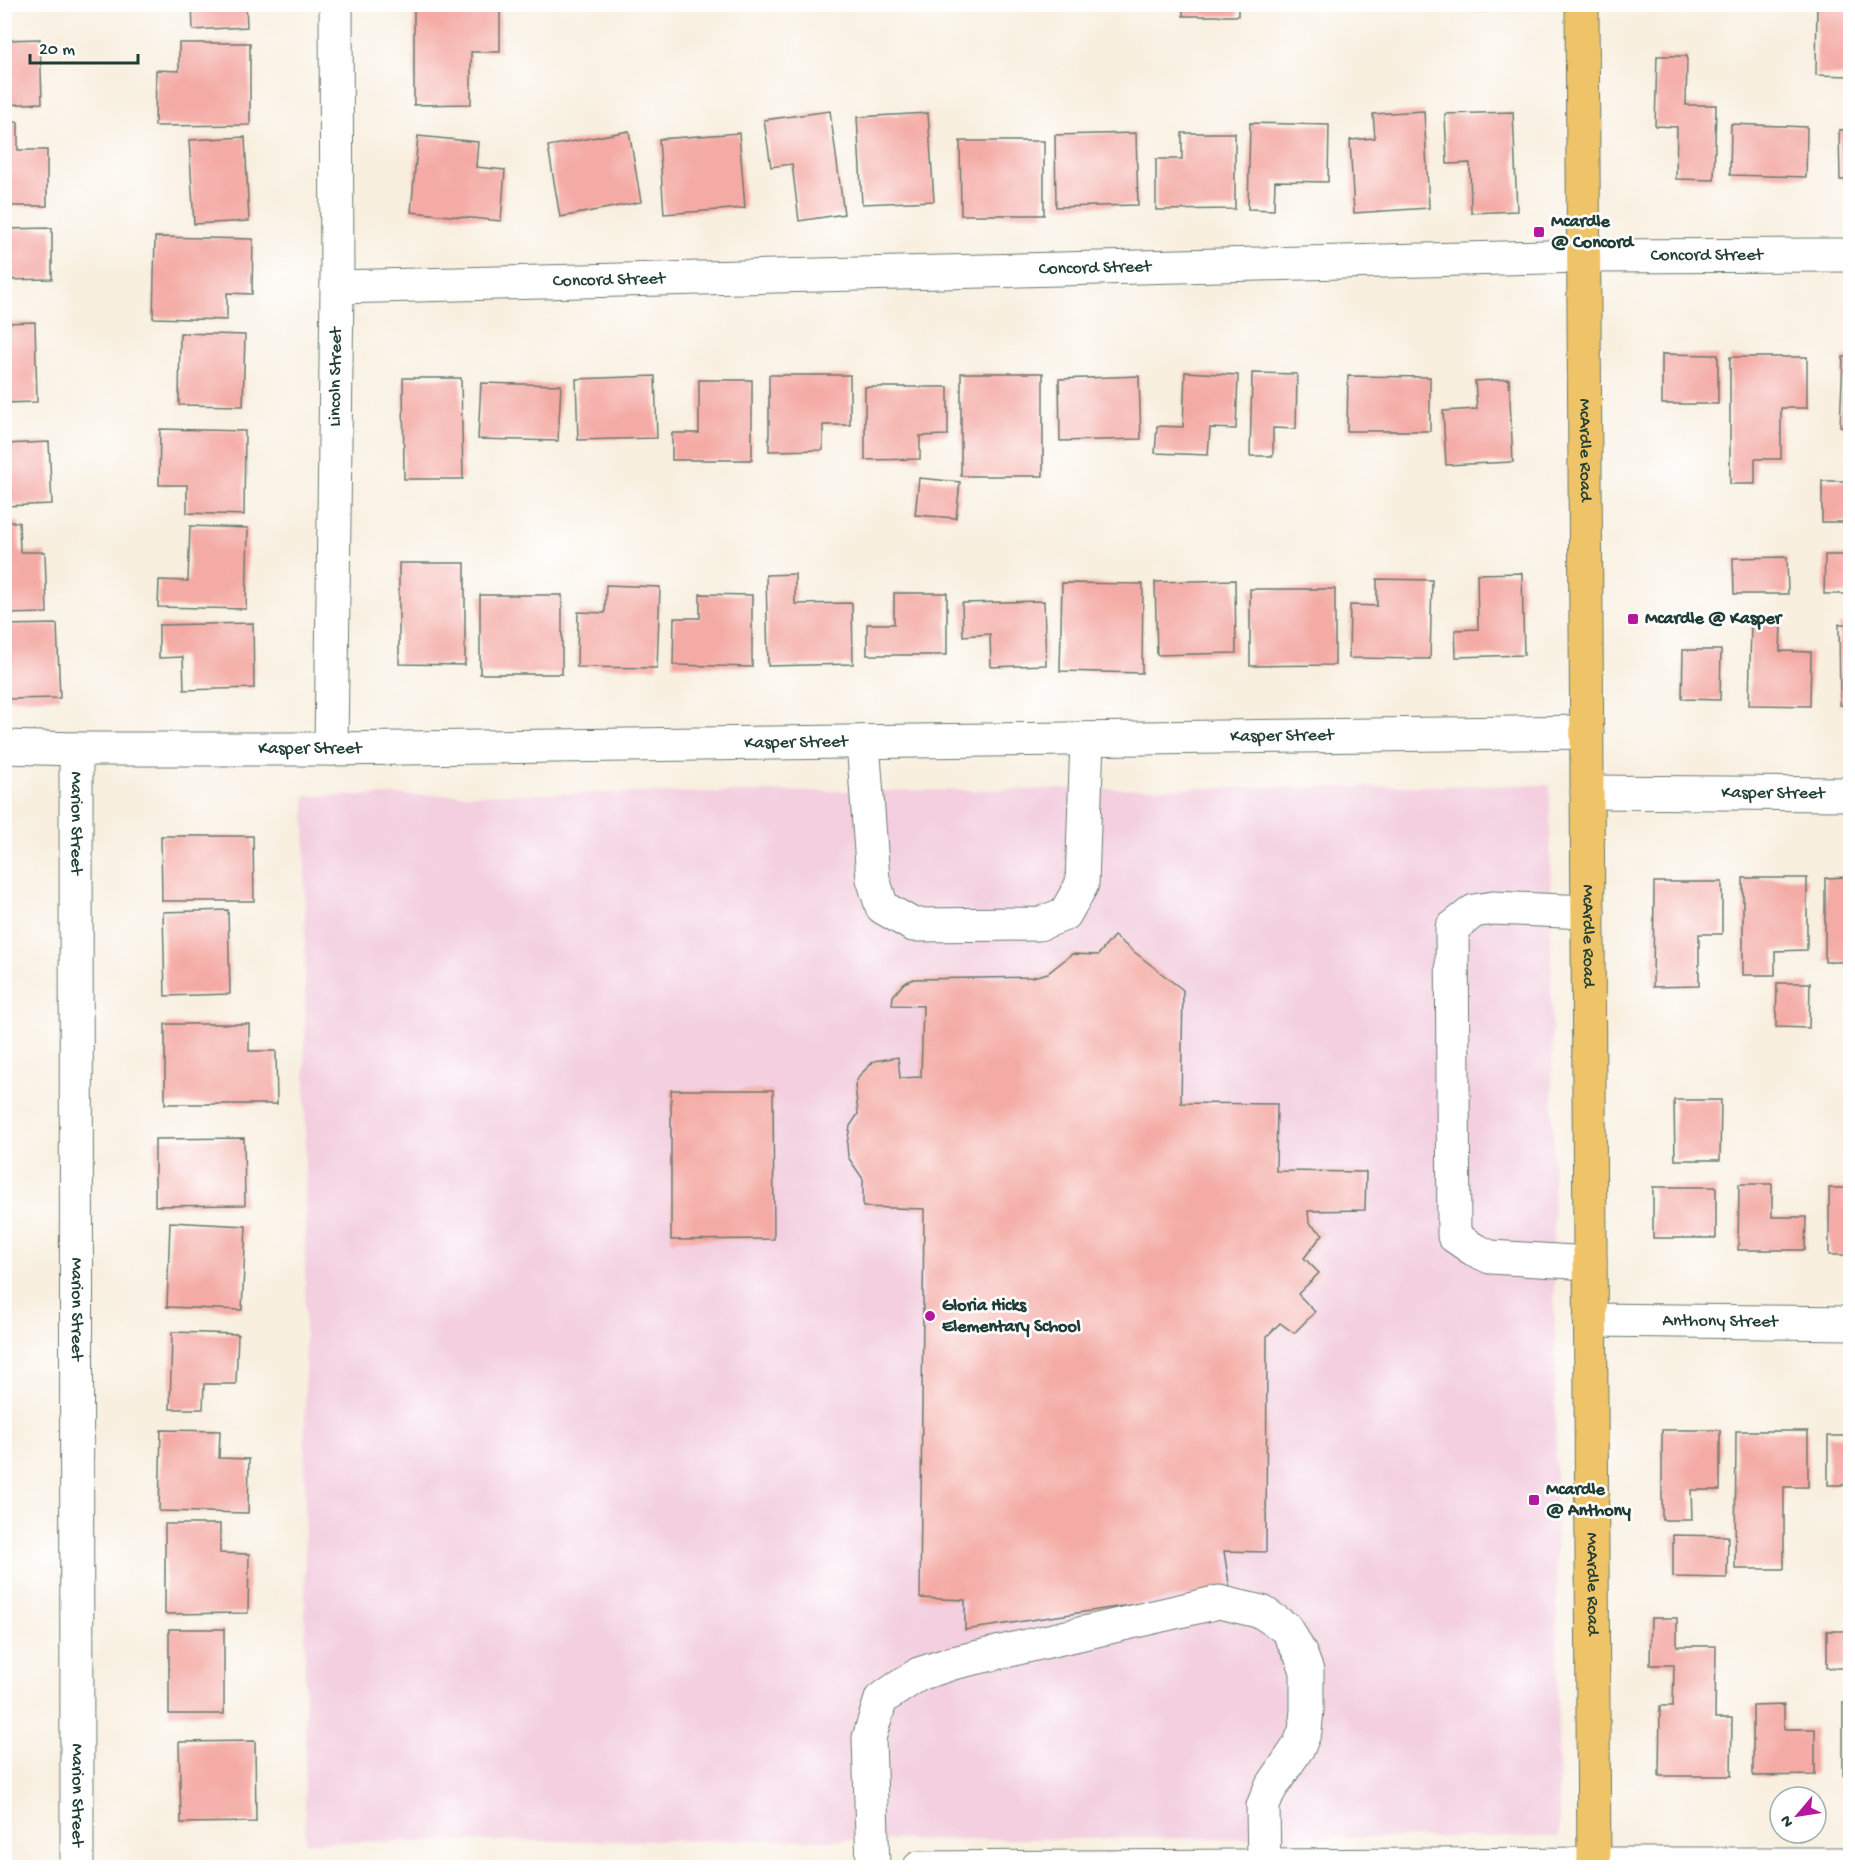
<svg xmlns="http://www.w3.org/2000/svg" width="1855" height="1872" viewBox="0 0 1855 1872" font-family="'Gochi Hand',sans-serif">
	<rect width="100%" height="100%" fill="#fff"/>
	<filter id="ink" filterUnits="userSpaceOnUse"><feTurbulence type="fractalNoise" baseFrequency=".0167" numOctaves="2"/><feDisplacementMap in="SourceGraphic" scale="12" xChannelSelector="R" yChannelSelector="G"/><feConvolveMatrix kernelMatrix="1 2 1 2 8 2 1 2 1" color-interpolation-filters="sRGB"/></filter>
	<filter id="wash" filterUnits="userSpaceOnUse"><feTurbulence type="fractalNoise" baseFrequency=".008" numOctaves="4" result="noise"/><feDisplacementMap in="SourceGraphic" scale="24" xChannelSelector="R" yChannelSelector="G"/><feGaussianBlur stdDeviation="1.35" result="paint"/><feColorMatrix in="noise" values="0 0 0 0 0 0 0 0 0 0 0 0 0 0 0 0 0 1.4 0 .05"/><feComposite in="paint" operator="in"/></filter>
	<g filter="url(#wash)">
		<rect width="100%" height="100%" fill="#f8efdf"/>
		<path fill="#f3cfdf" d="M1550 785 1559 1837 305 1842V796Z"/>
		<g id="blocks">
			<path fill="#f4aba5" d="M192 4H246L247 27 193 30Z
				M1183 4H1238V16H1183Z
				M1472 4H1522V9L1472 12Z
				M1817 4H1850V76L1816 75Z
				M414 5H500V52H471V104L414 105Z
				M40 39 42 103 4 105V40Z
				M179 43H250V125L155 126 156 70 179 71Z
				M1657 56H1687L1686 105H1716L1714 180 1676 179 1677 127 1655 126Z
				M830 111 844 214 799 221 792 164 771 167 764 120Z
				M1424 111 1429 208 1354 213 1350 140 1375 138 1373 114Z
				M1513 112 1517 211 1471 213 1470 163 1447 164 1445 114Z
				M928 113 934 201 862 204 857 117Z
				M5 122H18V150H47V206H5Z
				M1250 123 1329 125 1328 182 1275 181 1274 210 1248 209Z
				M1731 124 1807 127 1806 177 1730 175Z
				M1839 130H1850V180H1840Z
				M629 131 641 202 560 217 548 146Z
				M739 133 745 208 664 214 659 139Z
				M1136 133 1138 205 1056 207 1055 135Z
				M1182 133H1235V209L1156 210V159H1182Z
				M418 136 478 142 476 167 505 170 501 221 411 212Z
				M245 137 249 221 194 224 189 140Z
				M960 141H1044V215H961Z
				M52 228V279L4 280V229Z
				M155 237 253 239 252 294 227 293V320L153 318Z
				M35 322 37 402 4 403V323Z
				M180 333 245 335 243 406 179 405Z
				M1662 354 1718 355V404H1662Z
				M1730 357H1807V408H1781V459H1755V484H1730Z
				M1843 357H1850V427L1840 426Z
				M1185 372 1238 375 1236 429 1210 428 1208 455 1155 453 1157 426 1183 427Z
				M961 373H1043V476H961Z
				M1252 373 1297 374 1296 429 1273 428V456H1250Z
				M769 375H850V425H823V450L769 451Z
				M655 376 657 438 578 440 576 379Z
				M1139 376 1141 439 1060 441 1059 379Z
				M1348 376 1430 377V431H1347Z
				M403 378H461L463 479H404Z
				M1509 379 1513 462 1446 465 1443 411 1477 409 1475 381Z
				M699 380H752V460H672V433H699Z
				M481 383 561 385 558 441 478 439Z
				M865 387H948V435L920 436V459L865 460Z
				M160 429 245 431 244 515 187 513V485H159Z
				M49 442 52 504 4 506V444Z
				M919 478 960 482 956 518 915 515Z
				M1822 481H1850V522H1822Z
				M4 522H19L20 552H45L47 613 4 614Z
				M190 526 248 528 246 609 158 607 159 580 188 581Z
				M1825 555H1850V594H1824Z
				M1787 557 1788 594H1734L1733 558Z
				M399 563H465V665L399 664Z
				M1522 573 1524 655 1456 657 1455 630 1478 629 1477 574Z
				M795 574V604L852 603 853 664 768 666 766 575Z
				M1377 579 1432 580 1430 659 1349 658 1350 605 1377 606Z
				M1235 580 1236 653 1157 655 1155 582Z
				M1062 583 1143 584 1142 673 1060 671Z
				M606 585 660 587 657 668 577 667 578 612 605 613Z
				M1250 589H1335V665L1250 666Z
				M894 593H947V655H867V624H894Z
				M700 594 752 595V667L673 665 674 618H700Z
				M480 595H562V674H480Z
				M1044 601 1046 665 991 667 990 634 963 636 962 603Z
				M253 623 254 688 184 690 183 657 159 658V625Z
				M1751 623 1781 624 1780 651 1811 652 1810 706 1749 705Z
				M57 624 60 698 4 699V625Z
				M1839 624H1850V705H1840Z
				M1683 650H1721L1720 700 1682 699Z
				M161 836H253L254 901H162Z
				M1850 877V962H1825V878Z
				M1743 878H1807V950L1775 951V975H1743Z
				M1654 882H1722V934H1699V986L1653 987Z
				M228 910 230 994 165 996 163 912Z
				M1114 936 1183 990 1181 1103 1277 1104 1276 1171 1366 1172 1365 1210 1308 1211 1309 1223 1323 1234 1304 1258 1319 1273 1298 1294 1315 1312 1294 1333 1280 1323 1267 1336 1266 1552 1224 1551 1230 1590 965 1630V1600L920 1598 924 1209 863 1207V1179L848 1157 847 1144 850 1126 858 1114 855 1085 859 1076 874 1061 898 1057 900 1078 921 1077 923 1006 892 1005 893 996 904 983 914 979 1033 977 1048 973 1072 954 1098 955Z
				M1777 983H1810L1809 1028 1776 1027Z
				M165 1024H249V1051H276L277 1104H165Z
				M671 1090H773L774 1239 671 1240Z
				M1674 1100H1721L1720 1160H1675Z
				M244 1138 245 1205 155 1206V1139Z
				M1739 1184H1772V1217H1806L1805 1250H1738Z
				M1653 1187H1716V1238H1653Z
				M1829 1188H1850V1255H1829Z
				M170 1222 246 1226 242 1310 167 1307Z
				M172 1332 238 1334 236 1384H204L203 1409H170Z
				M161 1430 220 1431 219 1458 249 1459 248 1513 159 1511Z
				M1662 1430H1720V1490H1691L1692 1520H1662Z
				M1736 1431H1808V1487H1784V1569H1735Z
				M1828 1436H1850V1485H1828Z
				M165 1524H220V1553L249 1554 248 1613 165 1614Z
				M1673 1535 1728 1536 1727 1578 1673 1577Z
				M1651 1618H1677V1646H1716L1715 1718H1732L1731 1776H1659L1660 1706H1673L1674 1665H1650Z
				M169 1629H224V1714H169Z
				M1827 1631H1850V1668H1827Z
				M4 1649H7L6 1666H4Z
				M1843 1703H1850V1776H1843Z
				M1784 1705V1729H1815V1775L1753 1776V1706Z
				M255 1741 256 1822 181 1823 179 1742Z"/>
		</g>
	</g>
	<g filter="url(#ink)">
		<use href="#blocks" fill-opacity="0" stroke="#6b7b70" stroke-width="1.5"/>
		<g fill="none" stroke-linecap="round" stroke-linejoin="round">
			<defs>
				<g id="minor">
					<path id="s1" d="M337 287 1584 256 1850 255"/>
					<path d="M863 742 873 879 882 907 913 925 1039 924 1065 914 1082 884 1087 739"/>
					<path id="s2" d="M4 747 76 749H331L1587 732"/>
					<path id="s3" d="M76 749 77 1868"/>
					<path id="s4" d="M331 749 337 287 336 4"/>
					<path id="s5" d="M1587 792 1850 794"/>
					<path d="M1588 912 1493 908 1474 911 1452 928 1454 1236 1473 1249 1490 1257 1590 1263"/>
					<path id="s6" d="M1590 1320 1850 1323"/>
					<path d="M873 1868 869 1738 881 1699 919 1674 953 1663 1219 1602 1262 1612 1287 1629 1301 1655 1307 1671V1710L1305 1731 1299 1746 1270 1789 1263 1806 1264 1865"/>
					<path d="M919 1868 1594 1864H1850"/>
				</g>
				<g id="major">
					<path id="s7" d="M1582 4 1594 1868"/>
				</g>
			</defs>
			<use href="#minor" stroke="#6b7b70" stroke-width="35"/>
			<use href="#major" stroke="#6b7b70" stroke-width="35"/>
			<use href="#minor" stroke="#fff" stroke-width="33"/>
			<use href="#major" stroke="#efc469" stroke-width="33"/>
		</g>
	</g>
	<g fill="#b5179e" stroke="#fff" stroke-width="2">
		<rect x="1533" y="226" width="12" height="12" rx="3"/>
		<rect x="1627" y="613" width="12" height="12" rx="3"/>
		<circle cx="930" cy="1316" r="6"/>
		<rect x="1528" y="1494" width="12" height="12" rx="3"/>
	</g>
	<g text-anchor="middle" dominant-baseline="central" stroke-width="5" stroke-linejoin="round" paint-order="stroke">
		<g font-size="18" font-weight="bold" fill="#1f3d34" stroke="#fff" text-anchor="start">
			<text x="1551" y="222">Mcardle<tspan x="1551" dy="21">@ Concord</tspan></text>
			<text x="1645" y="619">Mcardle @ Kasper</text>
			<text x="942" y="1306">Gloria Hicks<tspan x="942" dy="21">Elementary School</tspan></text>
			<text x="1546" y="1490">Mcardle<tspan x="1546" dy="21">@ Anthony</tspan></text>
		</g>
		<g font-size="18" fill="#1f3d34" stroke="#fff">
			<text stroke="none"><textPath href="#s1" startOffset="1370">Concord Street</textPath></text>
			<text stroke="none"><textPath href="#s1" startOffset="758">Concord Street</textPath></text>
			<text stroke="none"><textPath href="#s1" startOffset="272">Concord Street</textPath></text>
			<text stroke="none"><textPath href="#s4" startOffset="372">Lincoln Street</textPath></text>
			<text stroke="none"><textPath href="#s7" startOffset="446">McArdle Road</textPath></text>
			<text stroke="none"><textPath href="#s2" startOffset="1278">Kasper Street</textPath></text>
			<text stroke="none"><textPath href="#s2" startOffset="792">Kasper Street</textPath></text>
			<text stroke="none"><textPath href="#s2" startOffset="306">Kasper Street</textPath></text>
			<text stroke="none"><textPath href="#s5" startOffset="186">Kasper Street</textPath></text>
			<text stroke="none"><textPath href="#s3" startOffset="74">Marion Street</textPath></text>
			<text stroke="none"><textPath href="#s7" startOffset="932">McArdle Road</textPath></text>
			<text stroke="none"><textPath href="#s3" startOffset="560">Marion Street</textPath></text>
			<text stroke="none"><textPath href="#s6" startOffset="130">Anthony Street</textPath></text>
			<text stroke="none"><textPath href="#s7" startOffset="1580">McArdle Road</textPath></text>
			<text stroke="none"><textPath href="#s3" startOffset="1046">Marion Street</textPath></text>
		</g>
	</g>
	<rect width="1855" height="1872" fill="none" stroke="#fff" stroke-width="24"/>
	<g transform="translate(1798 1815) rotate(241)"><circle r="28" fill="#ffffff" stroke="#a5b1ae" stroke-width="1.5"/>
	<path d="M0-4.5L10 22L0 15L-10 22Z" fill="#b5179e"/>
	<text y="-9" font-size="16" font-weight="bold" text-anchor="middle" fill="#1f3d34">N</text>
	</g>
	<path d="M30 54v9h108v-9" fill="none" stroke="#1f3d34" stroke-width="3"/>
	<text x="39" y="54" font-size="18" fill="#1f3d34" stroke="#ffffff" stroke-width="4.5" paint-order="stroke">20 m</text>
</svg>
